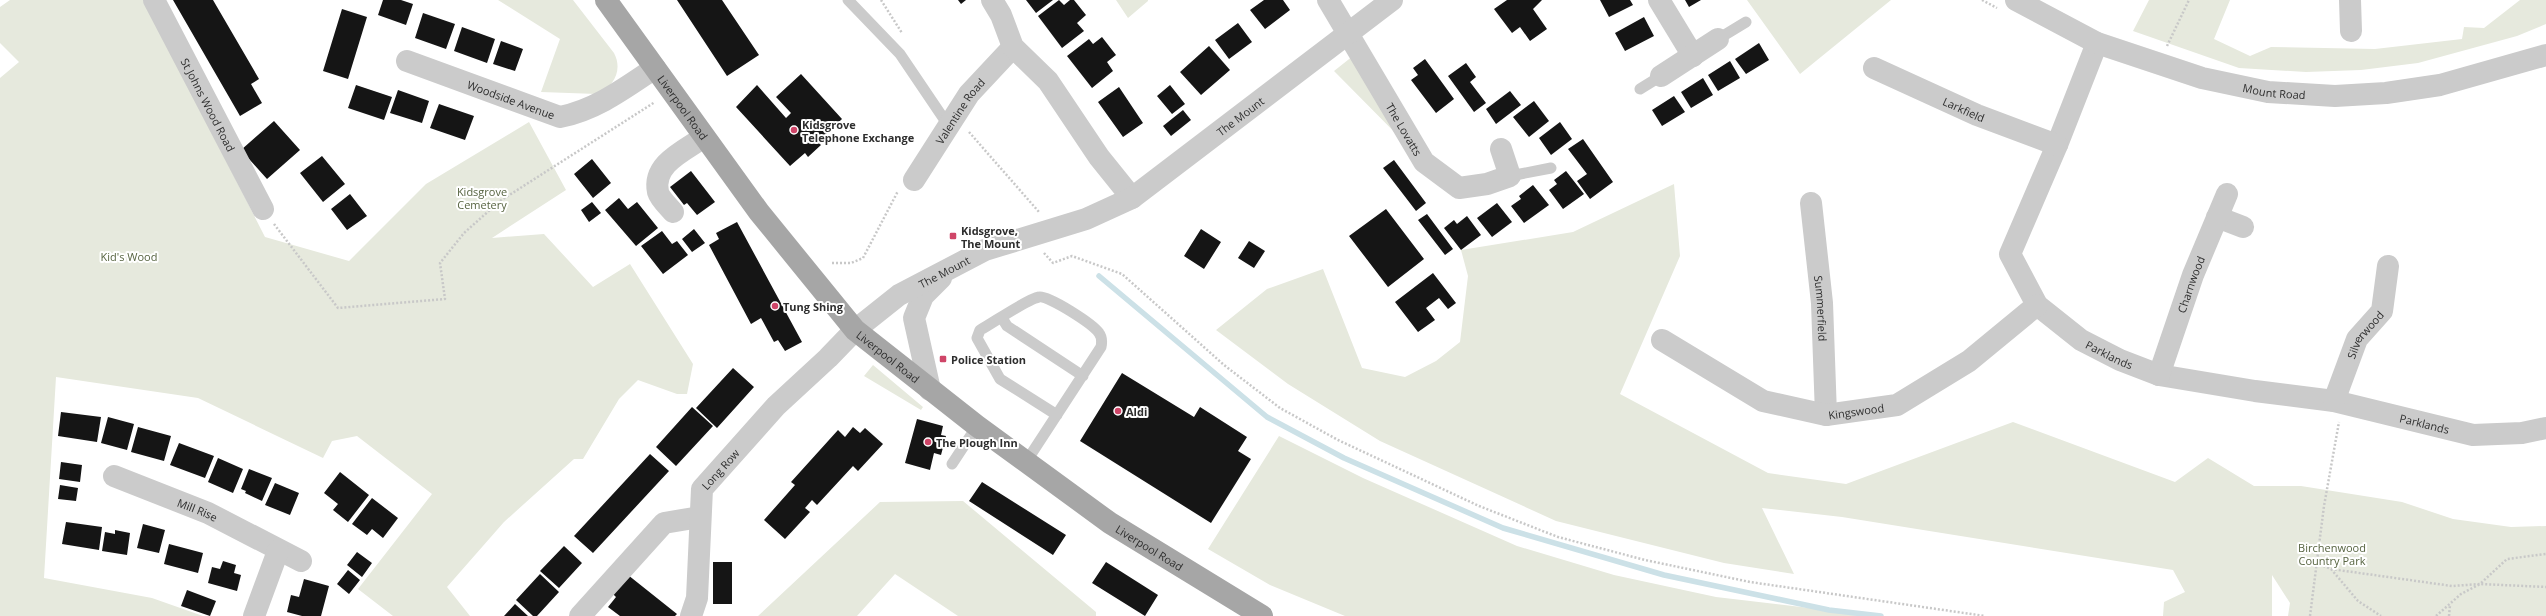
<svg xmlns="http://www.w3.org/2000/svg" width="2546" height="616" viewBox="0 0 2546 616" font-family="'Open Sans',sans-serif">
	<rect width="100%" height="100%" fill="#fff"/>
	<path fill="#e6e9dd" d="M10 0H144L265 237 349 261 426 184 529 122 566 190 492 238 544 234 593 287 630 264 693 364 687 394H677L638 380 619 399 583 459H574L504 522 447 587 470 616H393L358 589 432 494 357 436 332 441 323 458 198 398 56 377 44 578 152 598 203 616H0V78L19 62 0 43V7Z
		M498 0H573L614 53C623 70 614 87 597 94L541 92 560 39Z
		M1116 0H1148V1L1128 18Z
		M1747 0H1891L1800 74Z
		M2149 0H2230L2214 39 2250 56 2271 47 2375 49 2462 39 2464 27 2484 28 2520 0H2546V24L2517 36 2418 63 2361 70 2306 72 2239 68 2133 31Z
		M1358 52 1424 162 1334 71Z
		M1674 184 1680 256 1620 394 1768 473 1846 484 2013 422 2175 482 2208 458 2254 486H2301L2402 502 2453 519 2511 527 2546 526V616H2288L2290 603 2272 575V616H2163L2164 602 2185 592 2173 570 1842 517 1762 508 1794 574 1724 563 1556 521 1380 441 1288 384 1216 330 1267 289 1323 269 1362 368 1405 377 1436 361 1460 342 1468 276 1461 250 1573 232Z
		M873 365 923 407 921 410 864 376Z
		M1279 436 1363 478 1517 546 1614 575 1716 597 1877 616H1345L1270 585 1208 549Z
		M963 501 1096 612V616H958L895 574 857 616H758L880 502Z"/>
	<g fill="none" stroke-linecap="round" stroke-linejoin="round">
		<path stroke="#cce1e7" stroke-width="5.5" d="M1099 276 1267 417 1344 458 1503 528 1664 575 1829 610 1881 616"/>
	</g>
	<path fill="#151515" d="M173 0H213L259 79 251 84 262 103 240 116Z
		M383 0H401L413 4 406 25 378 15Z
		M677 0H722L759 55 727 76Z
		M958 0H966L961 4Z
		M1026 0H1053L1036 13Z
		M1059 0 1064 5 1070 0H1074L1086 15 1077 23 1084 31 1062 48 1038 16Z
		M1264 0H1283L1290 10 1265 29 1250 10Z
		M1507 0H1542L1533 9 1547 29 1530 41 1520 27 1512 33 1494 9Z
		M1600 0H1630L1633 5 1609 17Z
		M1685 0H1701L1689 7Z
		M342 9 367 17 348 79 323 71Z
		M423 13 455 24 446 49 415 38Z
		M1644 17 1654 36 1625 51 1615 33Z
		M1238 23 1252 42 1229 59 1215 40Z
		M462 27 495 39 487 63 454 51Z
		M1102 37 1116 55 1107 62 1113 71 1092 88 1067 56 1089 39 1093 44Z
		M501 41 523 49 515 71 493 64Z
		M1759 43 1769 60 1746 74 1735 59Z
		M1209 46 1230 70 1201 95 1180 72Z
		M1425 59 1454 99 1436 113 1411 80 1418 75 1413 68Z
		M1730 61 1740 78 1718 91 1708 75Z
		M1466 63 1476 77 1470 82 1486 103 1474 112 1448 76Z
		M801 74 842 119 818 142 821 145 808 157 805 153 790 166 736 107 757 85 786 118 791 113 776 97Z
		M1703 78 1713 95 1691 108 1681 92Z
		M356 85 392 97 384 120 348 108Z
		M1170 85 1185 104 1172 114 1157 96Z
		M1119 87 1143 123 1123 137 1098 102Z
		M398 90 429 101 422 123 390 113Z
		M1510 91 1521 105 1496 124 1486 109Z
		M1674 96 1685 112 1662 126 1652 110Z
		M1534 101 1549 121 1529 137 1513 117Z
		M439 104 474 116 465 140 430 128Z
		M1183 110 1191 120 1171 136 1163 126Z
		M274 121 300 150 267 179 241 150Z
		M1560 122 1572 139 1551 155 1539 138Z
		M1583 139 1613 182 1590 199 1577 181 1587 174 1568 149Z
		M322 156 345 184 323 202 300 173Z
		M592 159 611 183 593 198 574 174Z
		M1394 160 1426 203 1416 211 1383 168Z
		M691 171 715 202 697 215 687 203 684 205 670 187Z
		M1566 171 1584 194 1563 209 1549 190 1557 184 1554 180Z
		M1533 185 1549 205 1524 223 1511 206 1521 199 1519 196Z
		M350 194 367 216 347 230 331 209Z
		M619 198 628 209 637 202 658 228 636 246 605 210Z
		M592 202 601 213 589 222 581 210Z
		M1497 203 1512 222 1492 237 1477 218Z
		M1386 209 1424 259 1388 287 1349 236Z
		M1427 214 1453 249 1445 255 1418 220Z
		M1467 216 1481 235 1461 250 1444 228 1454 220 1457 224Z
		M737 222 802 342 785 351 778 340 774 342 761 318 751 324 709 245 719 239 716 233Z
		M694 229 705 243 692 252 682 239Z
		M1201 229 1221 242 1204 269 1184 256Z
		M662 231 672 244 677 241 688 255 663 274 641 246Z
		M1249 241 1265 251 1254 268 1238 258Z
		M1433 273 1456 303 1448 309 1439 298 1426 308 1435 320 1418 332 1395 302Z
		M733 368 754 387 717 428 696 408Z
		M1122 373 1194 417 1200 407 1247 437 1238 451 1251 459 1211 523 1080 441Z
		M692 407 713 426 676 466 656 447Z
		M61 412 101 417 97 442 58 436Z
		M108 417 134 424 127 450 101 443Z
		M917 419 943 426 941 435 946 436 941 455 934 453 930 470 905 463Z
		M138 427 171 436 164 461 131 452Z
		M853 427 860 433 865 428 883 444 858 471 853 466 817 505 812 500 805 508 810 512 785 539 764 520 795 485 791 482 838 430 845 437Z
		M179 443 214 456 205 478 170 465Z
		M650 454 669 471 593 553 574 536Z
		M218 458 243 469 233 493 208 482Z
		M61 462 82 465 80 482 59 479Z
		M249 469 272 478 262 501 245 493 246 491 241 489Z
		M340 472 369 495 348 522 333 510 338 504 324 493Z
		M982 482 1066 535 1053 555 969 501Z
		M275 483 299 493 290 515 265 505Z
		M60 485 78 488 76 501 58 499Z
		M372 498 398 518 383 538 372 529 367 535 352 524Z
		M66 522 102 527 99 550 62 544Z
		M143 524 165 530 159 553 137 548Z
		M115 530 130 533 127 555 102 551 105 532 115 534Z
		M169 544 203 553 198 573 164 564Z
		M564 546 582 563 559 588 540 571Z
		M357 552 372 563 362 577 347 565Z
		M223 561 236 565 234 573 241 575 237 591 208 583 212 567 220 569Z
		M713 562H732V604H713Z
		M1106 562 1158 595 1145 616 1092 583Z
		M348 570 360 580 349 594 337 584Z
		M540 574 559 592 537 616H533L516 600Z
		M628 575 677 614 675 616H620L608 607 616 597 613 594Z
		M304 579 329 586 321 616H302L287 612 291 595 299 597Z
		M187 590 216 601 210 616 181 606Z
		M515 604 528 616H504Z"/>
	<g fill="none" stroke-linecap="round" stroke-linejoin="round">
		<path stroke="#c8c8c8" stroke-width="2.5" stroke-dasharray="2 2" stroke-linecap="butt" d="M881 0 902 33
			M1982 0 1997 8
			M2167 46 2189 0
			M969 132 1039 212
			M274 224 338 308 445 299 440 263 464 233 500 201 655 102
			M1044 253 1053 263 1072 256 1122 274 1224 365 1280 408 1338 440 1479 506 1558 537 1645 560 1750 582 1985 616
			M832 263H851L863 258 898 191
			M2316 563 2331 569 2452 586 2480 584 2507 559 2546 554
			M2331 569 2358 601 2381 616
			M2310 616 2324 506 2339 422
			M2436 616 2461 594 2480 584 2546 587
			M2449 616 2450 605"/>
		<path stroke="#cbcbcb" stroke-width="11" d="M848 0 900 54 948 125
			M1718 39 1746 22
			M1640 89 1661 76
			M1510 176 1551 168
			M1002 318 1007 326 1083 376
			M1026 462 1101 347C1102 342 1102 337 1099 333 1093 324 1048 295 1039 297 1027 299 993 323 980 330L977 338 1000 379 1057 415
			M952 464 977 426"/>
		<g stroke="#cbcbcb" stroke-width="22">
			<path id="s1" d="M154 0 263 209"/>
			<path id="s2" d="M1328 0 1424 162 1459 188 1487 184 1510 176 1501 149"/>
			<path d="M1659 0 1693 56"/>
			<path d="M2350 0 2351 31"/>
			<path id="s3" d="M2097 43 2057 145 2010 254 2037 305 2081 340 2120 360 2159 375 2255 391 2334 401 2473 435 2522 433 2546 428"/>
			<path id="s4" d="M407 61 560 117C596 110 625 88 655 68"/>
			<path id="s5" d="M1874 68 1977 115 2057 145"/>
			<path d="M1661 76 1718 39"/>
			<path id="s6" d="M914 180 969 94 1013 47"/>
			<path id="s7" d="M1811 203 1822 303 1826 415"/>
			<path d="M673 212C669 207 660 199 658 192 652 164 684 151 704 137"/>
			<path d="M2217 217 2243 227"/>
			<path id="s8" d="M1662 340 1763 401 1826 415 1897 405 1969 361 2037 305"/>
			<path id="s9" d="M2159 375 2193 275 2227 194"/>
			<path id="s10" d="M2334 401 2357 339 2382 311 2388 266"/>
			<path id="s11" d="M114 476 208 513 301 561"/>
			<path d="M254 616 278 551"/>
			<path d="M580 616 664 523 700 517"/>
		</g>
		<g stroke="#cbcbcb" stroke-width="22">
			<path d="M992 0 1001 15 1013 47 1048 81 1099 157 1132 198"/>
			<path id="s12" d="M2016 0 2097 43 2202 78 2268 92 2335 96 2386 93 2440 85 2546 55"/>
			<path d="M930 390 914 318 923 296 941 278"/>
			<path id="s13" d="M691 616 697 598 702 489 776 406 828 358 855 330 899 295 985 250 1086 219 1132 198 1392 0"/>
		</g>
		<path stroke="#a6a6a6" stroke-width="22" id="s14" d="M606 0 759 212 855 330 977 426 1110 523 1262 616"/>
	</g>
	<g fill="#cf4568" stroke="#fff" stroke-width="1.5">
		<circle cx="794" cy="130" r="4"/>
		<rect x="949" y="232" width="8" height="8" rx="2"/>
		<circle cx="775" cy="306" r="4"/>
		<rect x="939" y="355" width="8" height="8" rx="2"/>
		<circle cx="1118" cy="411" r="4"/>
		<circle cx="928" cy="442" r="4"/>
	</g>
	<g text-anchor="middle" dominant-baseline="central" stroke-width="4" stroke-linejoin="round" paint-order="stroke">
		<g font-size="11" fill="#2e2e2e" stroke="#fff">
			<text stroke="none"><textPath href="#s12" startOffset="276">Mount Road</textPath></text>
			<text stroke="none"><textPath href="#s4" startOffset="111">Woodside Avenue</textPath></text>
			<text stroke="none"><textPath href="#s1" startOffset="118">St Johns Wood Road</textPath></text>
			<text stroke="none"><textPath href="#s14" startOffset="132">Liverpool Road</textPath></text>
			<text stroke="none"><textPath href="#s5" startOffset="99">Larkfield</textPath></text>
			<text stroke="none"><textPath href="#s6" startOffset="83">Valentine Road</textPath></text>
			<text stroke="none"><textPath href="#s13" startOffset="794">The Mount</textPath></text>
			<text stroke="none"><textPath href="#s2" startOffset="150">The Lovatts</textPath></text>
			<text stroke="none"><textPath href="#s13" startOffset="456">The Mount</textPath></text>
			<text stroke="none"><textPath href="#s9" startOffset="96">Charnwood</textPath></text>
			<text stroke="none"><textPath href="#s7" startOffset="106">Summerfield</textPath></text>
			<text stroke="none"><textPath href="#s10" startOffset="74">Silverwood</textPath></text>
			<text stroke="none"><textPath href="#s3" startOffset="374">Parklands</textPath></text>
			<text stroke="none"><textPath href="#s14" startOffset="456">Liverpool Road</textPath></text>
			<text stroke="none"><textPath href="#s8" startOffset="213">Kingswood</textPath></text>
			<text stroke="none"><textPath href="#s3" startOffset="698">Parklands</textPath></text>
			<text stroke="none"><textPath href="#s13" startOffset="155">Long Row</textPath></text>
			<text stroke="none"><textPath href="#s11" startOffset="90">Mill Rise</textPath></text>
			<text stroke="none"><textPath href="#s14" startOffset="780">Liverpool Road</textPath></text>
		</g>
		<g font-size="11" font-weight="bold" fill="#2e2e2e" stroke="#fff" text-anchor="start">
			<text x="802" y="124">Kidsgrove<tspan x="802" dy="13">Telephone Exchange</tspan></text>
			<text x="961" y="230">Kidsgrove,<tspan x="961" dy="13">The Mount</tspan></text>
			<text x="783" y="306">Tung Shing</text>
			<text x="951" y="359">Police Station</text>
			<text x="1126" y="411">Aldi</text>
			<text x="936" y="442">The Plough Inn</text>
		</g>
		<g font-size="11" fill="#576441" stroke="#fff">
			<text x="482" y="191">Kidsgrove<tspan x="482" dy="13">Cemetery</tspan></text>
			<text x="129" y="256">Kid's Wood</text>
			<text x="2332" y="547">Birchenwood<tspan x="2332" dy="13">Country Park</tspan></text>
		</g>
	</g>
</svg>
